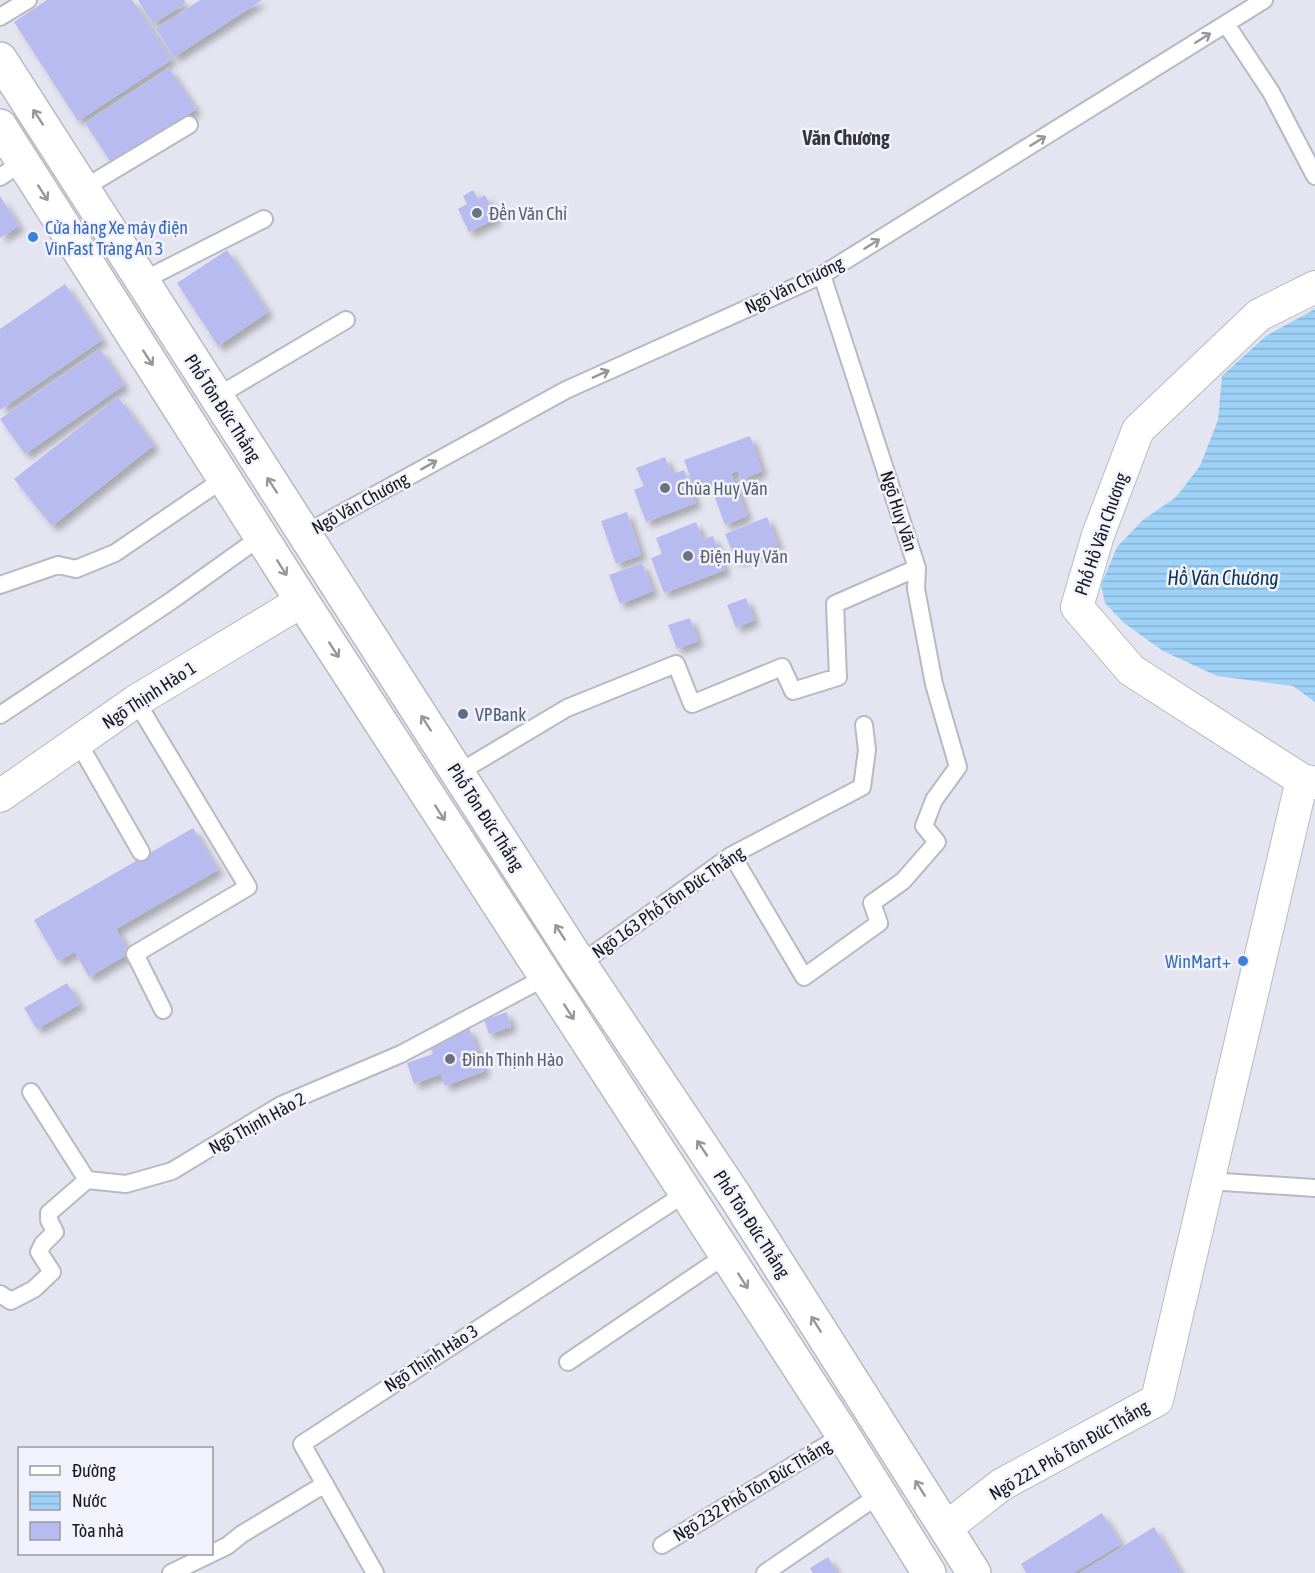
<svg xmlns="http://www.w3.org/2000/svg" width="1315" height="1573" viewBox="0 0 1315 1573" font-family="'Asap Condensed',sans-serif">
	<defs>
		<pattern id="water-rules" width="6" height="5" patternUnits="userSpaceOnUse" patternTransform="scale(1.5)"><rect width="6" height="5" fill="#9ed1f7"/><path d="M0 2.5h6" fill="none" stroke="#87b3d3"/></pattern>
		<filter id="shadow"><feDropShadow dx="5.5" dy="5.5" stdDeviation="3" flood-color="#0004"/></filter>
	</defs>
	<rect width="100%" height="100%" fill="#e4e5f0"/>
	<path fill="url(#water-rules)" d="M1315 309V702L1293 686 1217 676 1163 651 1124 623 1105 603 1101 585 1117 547 1143 520 1176 497 1200 466 1218 420 1222 376 1266 336Z"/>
	<path fill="#b8bbf0" filter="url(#shadow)" d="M47 0H132L171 60 78 121 14 22Z
		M138 0H184L186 3 153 24Z
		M200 0H262L174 57 156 29Z
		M169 68 196 109 112 164 85 123Z
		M473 190 478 199 485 195 497 218 469 232 458 209 467 204 463 196Z
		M0 196 19 226 0 238Z
		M227 250 268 312 218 346 177 283Z
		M65 284 102 340 0 410V329Z
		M100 349 124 385 25 454 0 419Z
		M118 397 154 445 52 526 14 479Z
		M750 436 762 471 741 480 738 471 731 473 747 516 725 525 709 481 694 487 684 460Z
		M665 457 672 474 684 470 696 503 646 522 634 490 644 486 636 468Z
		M627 512 641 555 616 564 601 521Z
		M767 517 778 545 736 561 725 534Z
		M696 522 703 540 713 536 725 570 664 593 651 558 662 554 656 538Z
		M642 563 653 591 620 604 609 575Z
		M746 598 754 620 736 628 727 605Z
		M690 618 698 641 677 649 668 625Z
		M193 828 218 870 116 929 130 953 89 977 75 952 58 961 34 920Z
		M67 983 80 1004 37 1029 24 1008Z
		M507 1012 511 1027 489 1034 484 1020Z
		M469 1028 485 1071 445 1086 441 1074 414 1084 407 1063 433 1054 428 1042Z
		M1102 1513 1121 1544 1073 1573H1026L1021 1564Z
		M1154 1527 1181 1573H1080Z
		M828 1557 837 1573H813L810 1568Z"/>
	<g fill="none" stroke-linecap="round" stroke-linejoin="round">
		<defs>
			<path id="service" d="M0 17 28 0
				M1226 24 1271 92 1315 176
				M0 177 23 162
				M84 188 189 125
				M142 281 264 219
				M216 397 346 320
				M304 534 566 390 822 275 1264 0
				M0 585 58 565 76 569 115 553 225 478
				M136 701 248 887 135 954 163 1010
				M0 715 171 601 262 536
				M78 742 141 852
				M458 773 567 708 676 664 692 704 782 667 793 691 838 677 835 604 917 568 822 275
				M732 855 804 977 879 923 872 903 903 881 937 842 924 826 934 800 958 767 934 684 916 589 917 568
				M580 964 732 855 862 787 867 750 864 725
				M31 1092 87 1180 126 1184 172 1171 281 1105 401 1054 546 977
				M1208 1181 1315 1188
				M0 1294 11 1301 34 1289 52 1272 39 1252 43 1244 55 1232 49 1220V1213L87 1180
				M568 1362 726 1255
				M662 1545 843 1435
				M171 1573 227 1546 242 1534 325 1484
				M375 1573 302 1444 686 1193
				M765 1573 879 1495"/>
			<path id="minor" d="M1315 287 1259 315 1138 430 1098 535 1077 607 1131 670 1302 780 1315 783
				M0 796 136 701 302 601
				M946 1528 1001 1485 1157 1400 1302 780"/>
			<path id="secondary" d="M0 59 580 964 735 1196 974 1573
				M0 126 302 601 843 1435 929 1573"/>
		</defs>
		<use href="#service" stroke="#b9b9c3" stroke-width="20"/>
		<use href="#minor" stroke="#b9b9c3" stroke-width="34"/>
		<use href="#secondary" stroke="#b9b9c3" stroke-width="36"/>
		<use href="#service" stroke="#fff" stroke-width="16"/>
		<use href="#minor" stroke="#fff" stroke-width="32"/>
		<use href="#secondary" stroke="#fff" stroke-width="33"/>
	</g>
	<defs><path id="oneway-shaft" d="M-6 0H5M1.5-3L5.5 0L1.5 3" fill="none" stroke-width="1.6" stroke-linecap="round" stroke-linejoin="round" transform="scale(1.5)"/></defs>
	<g stroke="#979798">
		<use href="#oneway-shaft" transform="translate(1203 38) rotate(-32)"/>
		<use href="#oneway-shaft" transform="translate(38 117) rotate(-123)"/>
		<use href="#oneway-shaft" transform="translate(1038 141) rotate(-32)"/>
		<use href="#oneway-shaft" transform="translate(43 193) rotate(57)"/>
		<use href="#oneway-shaft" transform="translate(872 244) rotate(-32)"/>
		<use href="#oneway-shaft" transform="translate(148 358) rotate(57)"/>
		<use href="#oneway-shaft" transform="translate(601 374) rotate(-24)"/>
		<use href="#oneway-shaft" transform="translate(429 465) rotate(-29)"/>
		<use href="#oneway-shaft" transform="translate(272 485) rotate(-123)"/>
		<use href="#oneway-shaft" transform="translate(282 568) rotate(58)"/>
		<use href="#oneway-shaft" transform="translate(334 650) rotate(57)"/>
		<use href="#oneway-shaft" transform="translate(426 723) rotate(-123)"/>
		<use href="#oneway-shaft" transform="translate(440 813) rotate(57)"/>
		<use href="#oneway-shaft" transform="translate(560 932) rotate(-123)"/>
		<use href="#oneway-shaft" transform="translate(569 1012) rotate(57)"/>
		<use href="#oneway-shaft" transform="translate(702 1148) rotate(-124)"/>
		<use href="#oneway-shaft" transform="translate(743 1281) rotate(57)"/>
		<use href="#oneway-shaft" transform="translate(816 1324) rotate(-122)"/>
		<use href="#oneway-shaft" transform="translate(920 1488) rotate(-122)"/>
	</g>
	<g fill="#6b7280" stroke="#f2f2fd" stroke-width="2">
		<circle cx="477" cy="213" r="6"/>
		<circle cx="665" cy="488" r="6"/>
		<circle cx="688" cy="556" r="6"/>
		<circle cx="450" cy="1059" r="6"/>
	</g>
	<g fill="#3f7fe0" stroke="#f2f2fd" stroke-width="2">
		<circle cx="33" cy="237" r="6"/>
		<circle cx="1243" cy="961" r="6"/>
	</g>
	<circle fill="#5c6f8a" stroke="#f2f2fd" stroke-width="2" cx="463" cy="714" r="6"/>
	<g text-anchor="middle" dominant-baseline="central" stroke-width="5" stroke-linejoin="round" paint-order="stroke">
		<g font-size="18" fill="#5b616d" stroke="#f2f2fd" text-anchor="start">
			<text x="489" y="213">Đền Văn Chỉ</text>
			<text x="677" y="488">Chùa Huy Văn</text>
			<text x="700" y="556">Điện Huy Văn</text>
			<text x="462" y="1059">Đình Thịnh Hào</text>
		</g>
		<g font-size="18" fill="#366cbe" stroke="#f2f2fd" text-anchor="start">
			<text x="45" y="227">Cửa hàng Xe máy điện<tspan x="45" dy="21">VinFast Tràng An 3</tspan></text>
			<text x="1231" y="961" text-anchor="end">WinMart+</text>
		</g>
		<g font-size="18" fill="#17171b" stroke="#f2f2fd">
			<text transform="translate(794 285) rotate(-26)">Ngõ Văn Chương</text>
			<text transform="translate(223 408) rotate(57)">Phố Tôn Đức Thắng</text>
			<text transform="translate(360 503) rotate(-29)">Ngõ Văn Chương</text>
			<text transform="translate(899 511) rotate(72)">Ngõ Huy Văn</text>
			<text transform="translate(1101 534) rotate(-71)">Phố Hồ Văn Chương</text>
			<text transform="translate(149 695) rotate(-33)">Ngõ Thịnh Hào 1</text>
			<text transform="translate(486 817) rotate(57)">Phố Tôn Đức Thắng</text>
			<text transform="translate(668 902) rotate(-35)">Ngõ 163 Phố Tôn Đức Thắng</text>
			<text transform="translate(257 1123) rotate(-29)">Ngõ Thịnh Hào 2</text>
			<text transform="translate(752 1224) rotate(57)">Phố Tôn Đức Thắng</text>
			<text transform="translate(431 1358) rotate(-33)">Ngõ Thịnh Hào 3</text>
			<text transform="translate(1069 1450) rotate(-30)">Ngõ 221 Phố Tôn Đức Thắng</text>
			<text transform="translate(752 1490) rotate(-31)">Ngõ 232 Phố Tôn Đức Thắng</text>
		</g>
		<g font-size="18" fill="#4e5e75" stroke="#f2f2fd" text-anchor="start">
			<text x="475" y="714">VPBank</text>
		</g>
		<g font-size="20" font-weight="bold" fill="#35363e" stroke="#f2f2fd">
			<text x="846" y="137">Văn Chương</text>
		</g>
		<g font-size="20" font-style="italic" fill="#0b344d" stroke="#f2f2fd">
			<text x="1223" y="577">Hồ Văn Chương</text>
		</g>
	</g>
	<rect x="18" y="1447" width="195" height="108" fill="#f2f2fd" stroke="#9a9aa3" stroke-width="1.5"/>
	<rect x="30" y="1466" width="30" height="9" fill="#ffffff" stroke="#9a9aa3" stroke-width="1.5"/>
	<text x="72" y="1477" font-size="18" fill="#17171b">Đường</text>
	<rect x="30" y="1492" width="30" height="18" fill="url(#water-rules)" stroke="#9a9aa3" stroke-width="1.5"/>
	<text x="72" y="1507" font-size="18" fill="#17171b">Nước</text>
	<rect x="30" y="1522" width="30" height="18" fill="#b8bbf0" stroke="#9a9aa3" stroke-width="1.5"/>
	<text x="72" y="1537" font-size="18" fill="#17171b">Tòa nhà</text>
</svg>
